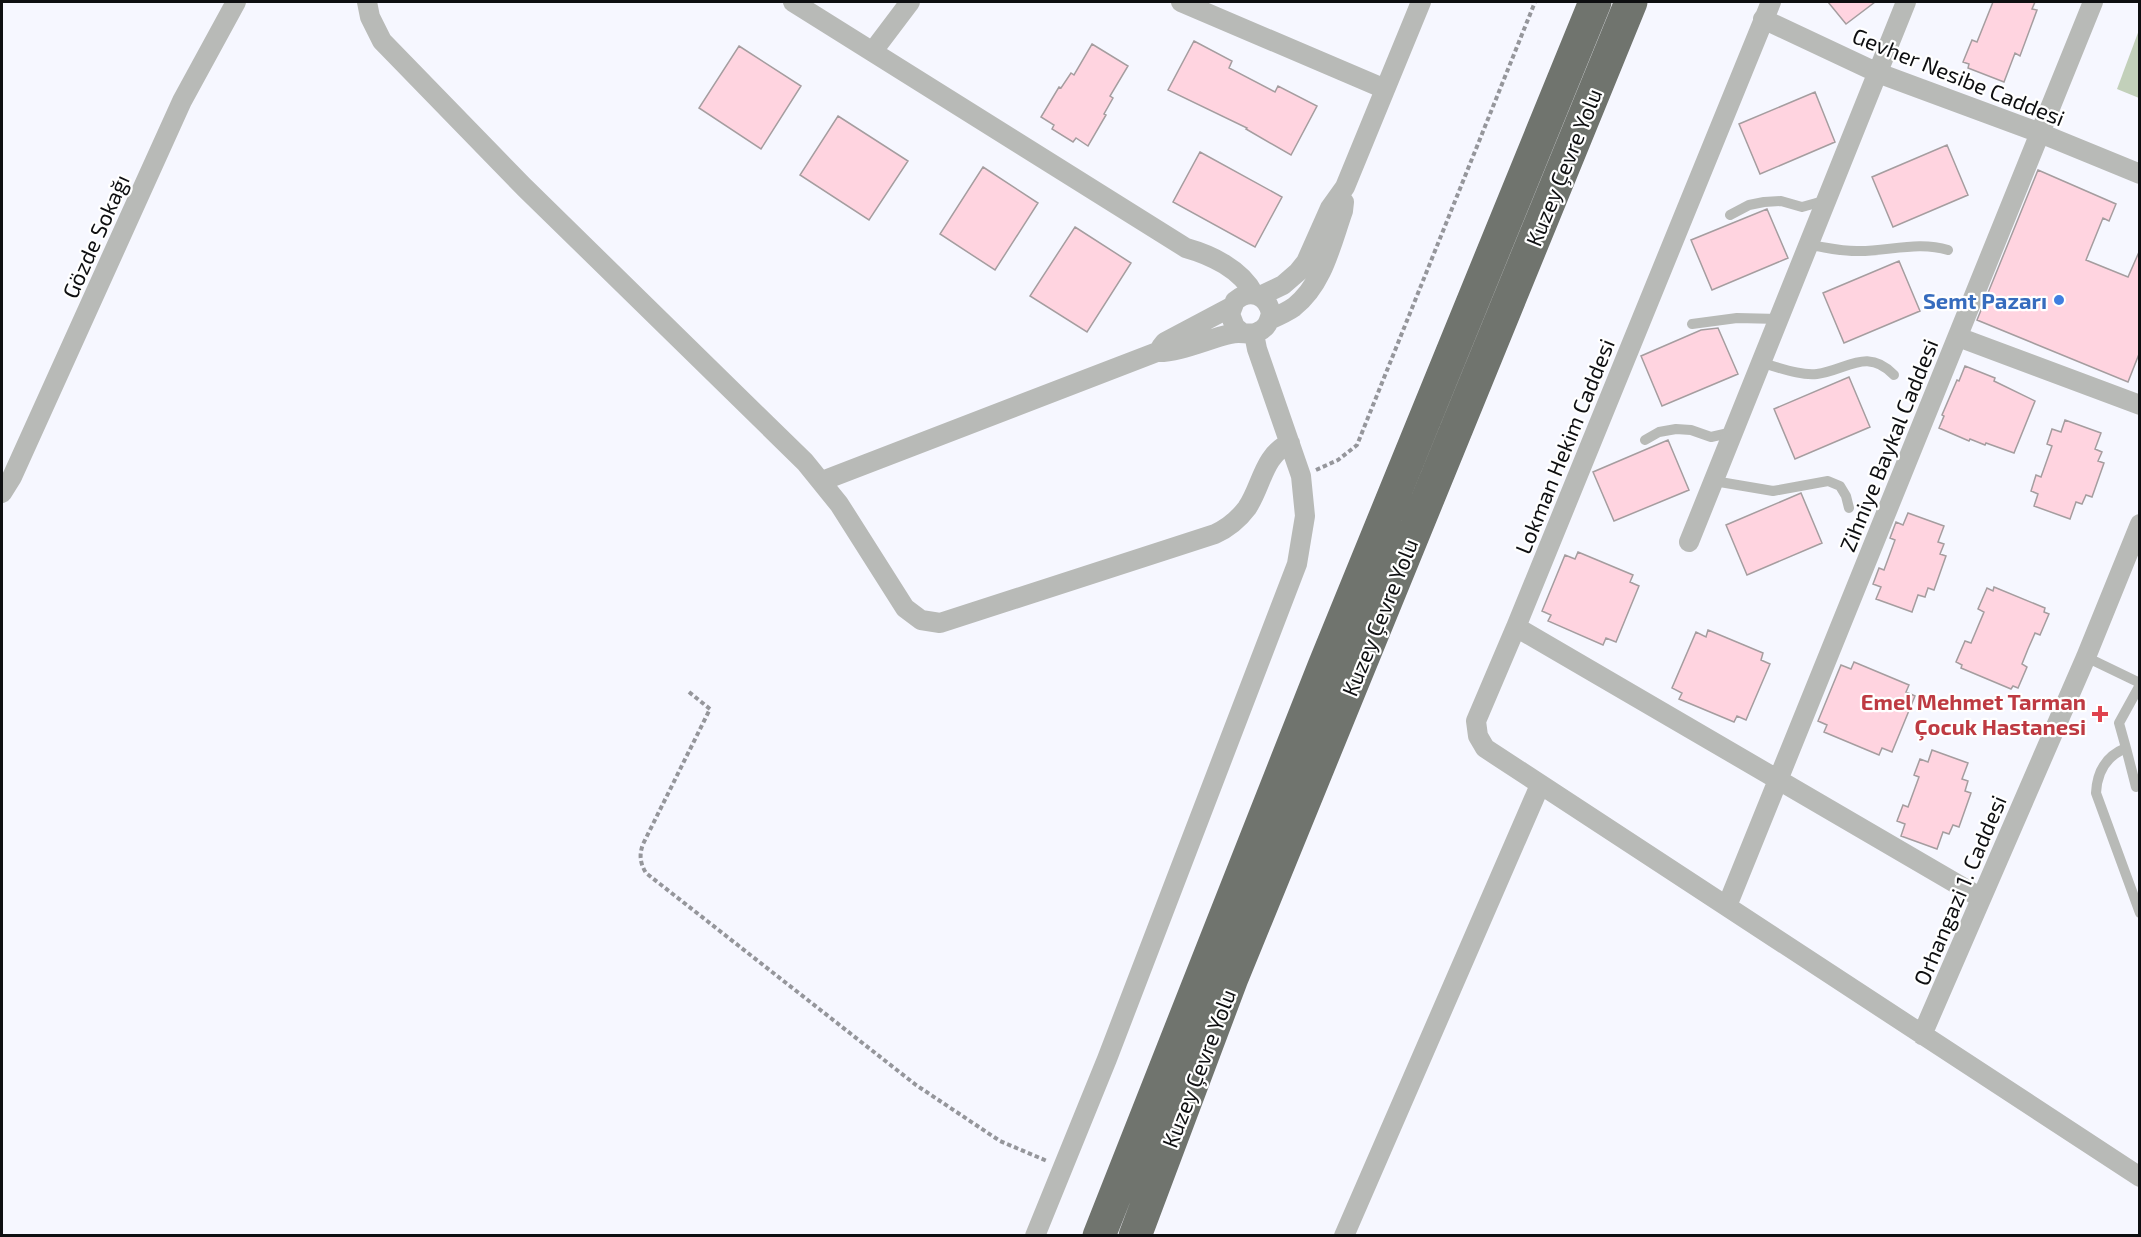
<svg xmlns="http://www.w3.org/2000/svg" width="2141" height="1237" viewBox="0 0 2141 1237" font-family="'Exo 2',sans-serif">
	<rect width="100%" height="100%" fill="#f6f7ff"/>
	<path fill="#c2d0ba" d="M2139 30V98L2117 89Z"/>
	<path fill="#ffd4e0" stroke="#a59d9f" stroke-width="1.5" d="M1828 2H1875L1846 24Z
		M1993 2H2035L2032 9 2037 10 2020 56 2015 53 2004 82 1968 68 1969 64 1963 62 1972 40 1977 42Z
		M1194 41 1232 61 1229 68 1275 92 1278 86 1317 106 1291 155 1246 129 1247 128 1168 90Z
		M1092 44 1128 66 1110 96 1113 98 1104 114 1106 115 1088 146 1076 138 1073 142 1052 129 1054 125 1041 117 1059 87 1061 88 1071 73 1074 75Z
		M739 46 801 86 761 149 699 108Z
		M1815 92 1835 142 1760 174 1739 124Z
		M838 116 908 161 869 220 800 175Z
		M1947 145 1968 195 1893 227 1872 177Z
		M1200 152 1282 197 1255 247 1173 202Z
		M983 167 1038 203 995 270 940 234Z
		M2038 170 2116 204 2109 221 2103 218 2086 260 2128 277 2139 252V354L2128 382 1977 320Z
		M1767 209 1788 258 1712 290 1691 240Z
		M1075 227 1131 263 1087 332 1030 296Z
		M1899 261 1920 311 1844 343 1823 293Z
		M1718 328 1738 374 1662 406 1641 356 1701 330Z
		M1965 366 1995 378 1994 381 2035 401 2014 453 1986 443 1985 445 1970 439 1969 441 1939 428 1944 416 1942 415 1957 380 1959 381Z
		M1849 377 1870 427 1795 459 1774 409Z
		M2065 420 2101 433 2095 449 2102 452 2098 461 2104 463 2092 497 2086 495 2082 504 2076 502 2070 519 2034 506 2038 494 2031 491 2036 475 2041 477 2052 446 2047 444 2052 429 2061 432Z
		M1668 440 1689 490 1614 521 1593 472Z
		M1801 493 1822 543 1747 575 1726 525Z
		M1908 513 1944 526 1938 542 1944 544 1940 554 1946 556 1934 590 1928 588 1925 597 1918 595 1912 612 1876 599 1881 587 1873 584 1879 568 1884 570 1895 540 1890 538 1896 522 1903 525Z
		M1578 552 1633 575 1630 582 1639 586 1616 642 1606 638 1603 645 1548 621 1551 615 1542 611 1565 555 1575 559Z
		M1994 587 2045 608 2044 612 2049 614 2040 635 2035 633 2028 649 2022 664 2027 667 2018 688 2013 686 2011 689 1961 668 1962 665 1956 662 1965 641 1971 643 1984 612 1978 609 1987 588 1993 591Z
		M1708 630 1763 653 1761 660 1770 664 1746 720 1737 716 1734 722 1679 699 1682 693 1672 688 1696 632 1706 637Z
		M1854 662 1909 685 1906 692 1915 696 1892 752 1882 748 1879 755 1824 732 1827 725 1818 721 1841 665 1851 669Z
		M1932 750 1968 763 1962 779 1968 781 1965 791 1971 793 1959 827 1953 825 1949 834 1943 832 1937 849 1901 836 1905 824 1897 821 1903 805 1908 807 1919 777 1914 775 1920 759 1928 762Z"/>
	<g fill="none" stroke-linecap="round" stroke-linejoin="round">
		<path stroke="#95969b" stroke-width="4" stroke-dasharray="4.5 3" stroke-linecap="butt" d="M1316 470 1338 460 1357 445 1535 2
			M689 692 710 709 643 844C639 855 640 863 646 873L916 1085 1000 1141 1047 1161"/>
		<path stroke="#b8bab7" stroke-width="10" d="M1730 215 1749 205 1764 202 1781 201 1802 207 1827 200
			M1809 245C1825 247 1843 252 1860 251 1889 251 1919 241 1948 250
			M1692 324 1737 318 1779 319
			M1762 363C1778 367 1800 376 1817 374 1847 370 1867 347 1894 375
			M1645 440 1659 432 1676 429 1691 430 1711 437 1733 432
			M1714 481 1773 491 1828 481 1840 486 1846 496 1849 508
			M2086 657 2140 683
			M2140 685 2119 723 2126 748C2106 756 2097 772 2096 793L2140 913
			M2126 748 2136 787"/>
		<path stroke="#b8bab7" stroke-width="20" d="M367 2 370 17 382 41 524 187 805 462 839 504 905 608 921 620 940 623 1215 534C1228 528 1238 520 1247 508 1262 486 1263 455 1290 443
			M793 2 1186 248C1211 255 1241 269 1254 294
			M1181 2 1385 89
			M1771 2 1516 627 1981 898
			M1763 19 1878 73 2040 133 2140 174
			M873 51 910 2
			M1260 296 1283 285 1298 272 1306 262 1330 208 1345 187 1421 2
			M1269 320C1278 316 1287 312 1294 307 1323 284 1331 245 1343 211L1344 202
			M1958 337 2140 405
			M1161 347 1165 342 1231 307
			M822 481 1157 352C1178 353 1208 339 1230 334 1241 331 1250 336 1258 332 1267 328 1269 322 1271 313 1267 295 1250 288 1235 301L1230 314 1235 327 1240 331
			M2 493 12 477 182 101 236 2
			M1689 542 1906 2
			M1516 627 1476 721 1478 736 1485 748 2140 1177
			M1727 906 2093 2
			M1922 1035 2086 657 2140 524
			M1035 1236 1107 1059 1297 564 1305 516 1301 476 1257 349 1254 334
			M1344 1236 1540 785"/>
		<path stroke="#70746e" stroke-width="33" d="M1099 1236 1324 666 1595 2
			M1135 1236 1232 978 1631 2"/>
	</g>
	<circle fill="#3f7fe0" stroke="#fff" stroke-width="2" cx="2059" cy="300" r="6"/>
	<path fill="#e0444e" stroke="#fff" stroke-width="2" d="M2097 705h6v6h6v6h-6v6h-6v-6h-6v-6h6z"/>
	<g text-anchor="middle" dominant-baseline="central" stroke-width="4.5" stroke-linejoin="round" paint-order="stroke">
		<g font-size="22" fill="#0e0f11" stroke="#fff">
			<text transform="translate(1959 76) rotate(22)">Gevher Nesibe Caddesi</text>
			<text transform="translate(1563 167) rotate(-68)">Kuzey Çevre Yolu</text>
			<text transform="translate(95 236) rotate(-66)">Gözde Sokağı</text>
			<text transform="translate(1888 445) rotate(-68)">Zihniye Baykal Caddesi</text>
			<text transform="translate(1564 446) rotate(-68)">Lokman Hekim Caddesi</text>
			<text transform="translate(1379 617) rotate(-68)">Kuzey Çevre Yolu</text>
			<text transform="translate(1959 890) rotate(-67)">Orhangazi 1. Caddesi</text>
			<text transform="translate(1198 1068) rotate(-69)">Kuzey Çevre Yolu</text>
		</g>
		<g font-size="22" font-weight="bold" fill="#366cbe" stroke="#fff" text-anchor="end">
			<text x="2047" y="300">Semt Pazarı</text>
		</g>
		<g font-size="22" font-weight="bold" fill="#be3a42" stroke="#fff" text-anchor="end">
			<text x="2086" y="701">Emel Mehmet Tarman<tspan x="2086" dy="25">Çocuk Hastanesi</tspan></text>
		</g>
	</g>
	<rect width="2141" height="1237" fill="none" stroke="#0e0f11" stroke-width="6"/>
</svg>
